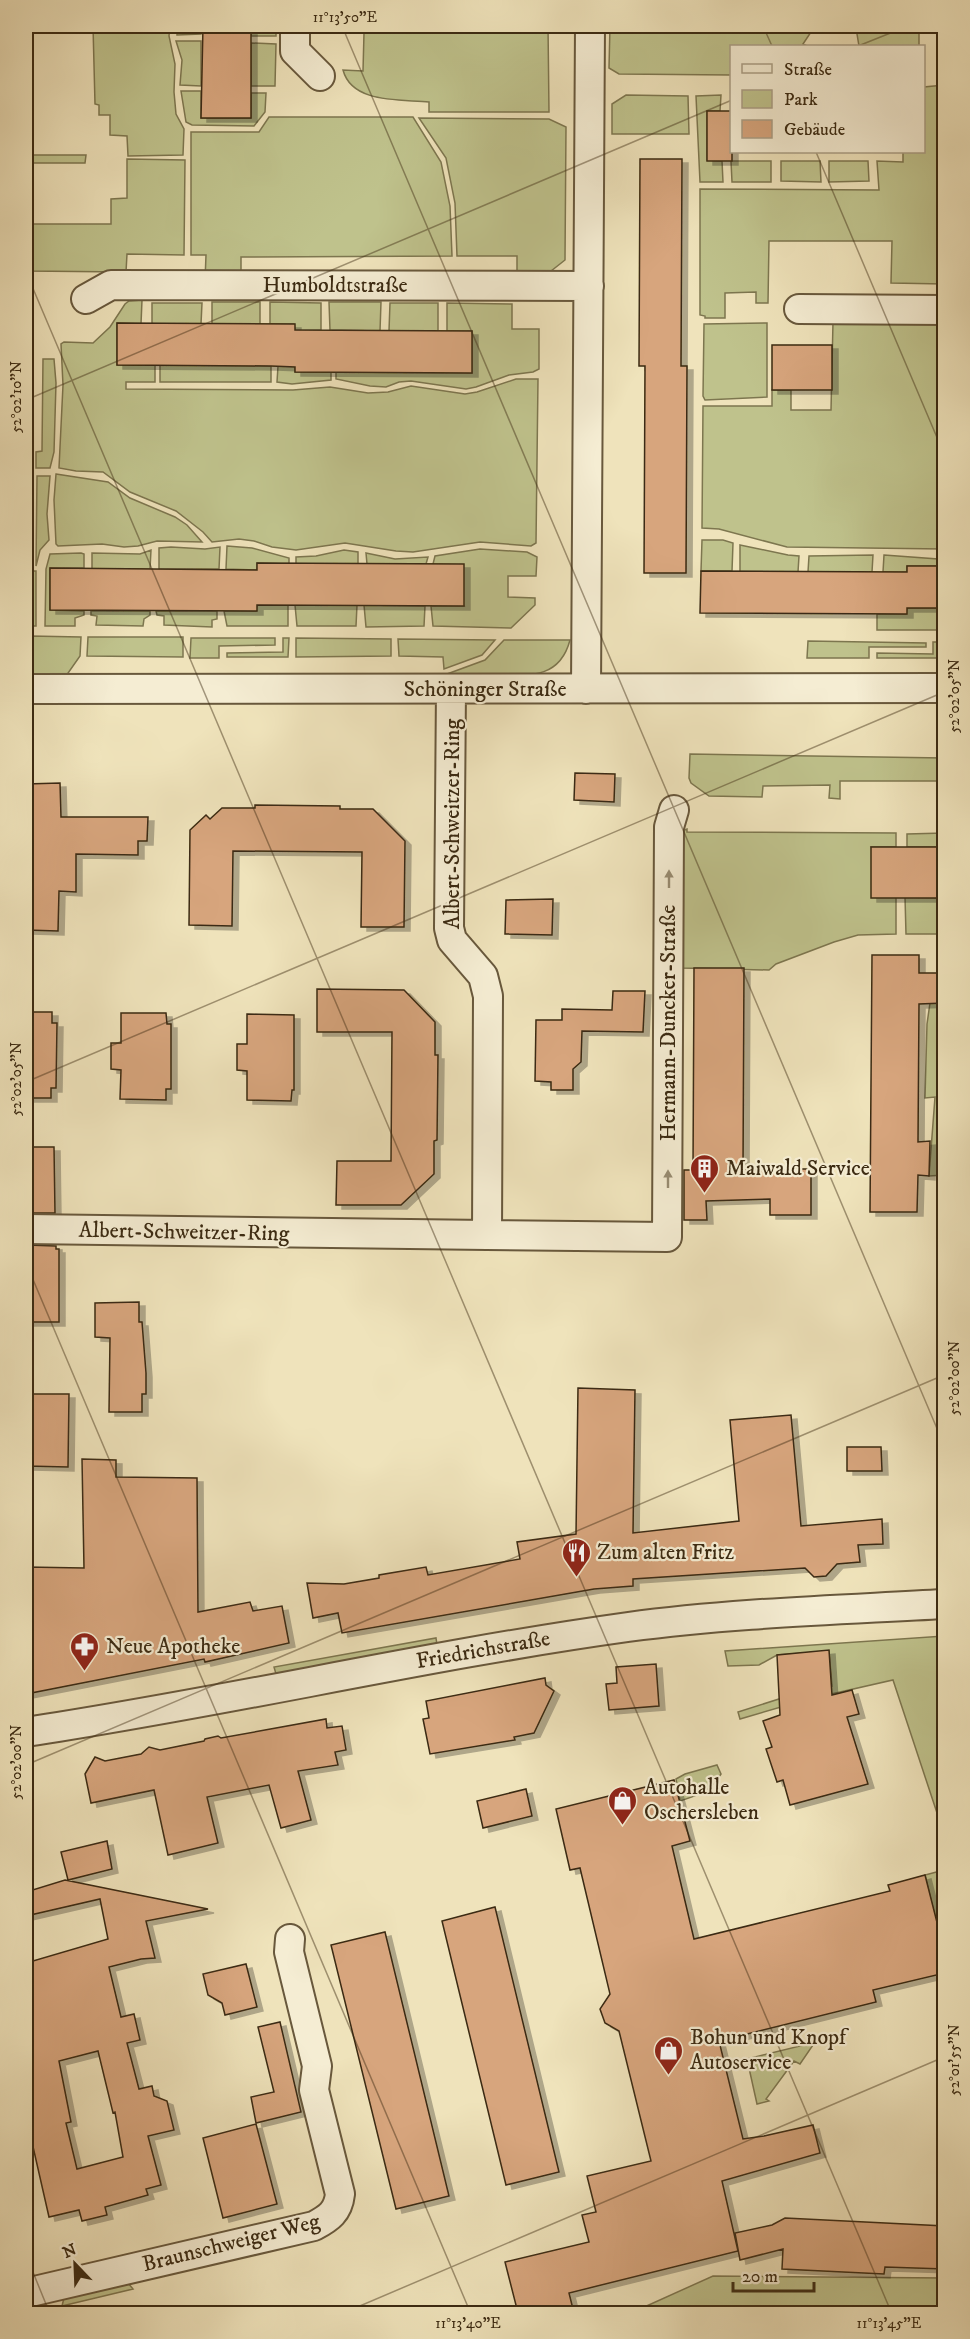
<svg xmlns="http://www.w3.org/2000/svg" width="970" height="2339" viewBox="0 0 970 2339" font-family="'IM FELL DW Pica',serif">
	<defs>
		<filter id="shadow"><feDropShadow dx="6" dy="4" stdDeviation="0" flood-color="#0004"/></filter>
	</defs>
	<rect width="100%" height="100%" fill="#efe3bb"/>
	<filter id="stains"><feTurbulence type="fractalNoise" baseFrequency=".00333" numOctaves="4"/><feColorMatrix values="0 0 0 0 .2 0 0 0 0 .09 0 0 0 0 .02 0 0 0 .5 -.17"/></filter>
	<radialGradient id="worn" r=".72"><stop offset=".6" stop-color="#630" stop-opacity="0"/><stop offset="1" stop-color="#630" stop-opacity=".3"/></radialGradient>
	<path fill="#bfc28c" stroke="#7d764f" stroke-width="1.5" d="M93 26H170L169 36 175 64 174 92 176 114 184 129 183 155 128 156 127 136 110 135V115H99V105L95 104Z
		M177 26H202L201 34 177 35Z
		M251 26H276V36H251Z
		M323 26H548L549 112H429V102C401 99 352 104 343 70L363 71 364 33H324Z
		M610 26H815L803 44 807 46H732L731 75 619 74 609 68Z
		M846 26H919V46H859L856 28H846Z
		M176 41H201V86L180 85 182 60Z
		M251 43 276 44 275 86H251Z
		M944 85V284L891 283 892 241H769L768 303H756V292L725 293V318H705V316L700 315V189L879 190 877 161 903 162V152H924V87Z
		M181 91H201V118H251V93H266L265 112 254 126 192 125 186 122Z
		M626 95 688 96 689 134H612V104Z
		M721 95 720 111H707V160L722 161 723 182H700L696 96Z
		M269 117H413L441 162 450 206 452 256 241 257V280L205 281 206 255H191V132H259Z
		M419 118 549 119 566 127 565 260 551 271H517V256H457L455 203 446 158Z
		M26 155H86L85 163H26Z
		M127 159 185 160 184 255 127 254 126 272 26 271V224H111V199L127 198Z
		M731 161H771V182H732Z
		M781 161H820L821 182 781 181Z
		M829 161H868L869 181 829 182Z
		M142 300 141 324 117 323V365H155V382H126V389L293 390 330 387 368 393 388 392 411 386 465 394 477 392 516 379H538L536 543 531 546 480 542 413 552 396 551 345 543 296 550 272 547 254 541 239 539 212 542 203 532 176 511 130 492 103 472 76 471 59 468 63 385 61 344 64 342 93 343 110 327 125 304 129 301Z
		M212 302H260V324H212Z
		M270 302 321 303V330H295L294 324H270Z
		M329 302H381L380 331 330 330Z
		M152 303H202L201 324H152Z
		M390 303H438V331H389Z
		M447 303 512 304V329H539V369L533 372 509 375 476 387 466 389 411 381 399 382 386 387 370 386 336 379V372L472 373V331H447Z
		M833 322 944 323V549L787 547 719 529 702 528 703 406H772V390H791V410H831Z
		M767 323V397L705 400 703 396 704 324Z
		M43 359H54L56 383 54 452 50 468H36V452L42 451Z
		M160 365 271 366V382H160Z
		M278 366H295V372H331V380L292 384 277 382Z
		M56 474 108 482 130 498 175 517 187 525 202 542 157 541 138 546 124 547 102 544 58 546 56 544 54 500Z
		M37 476H50L47 514 49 540 40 550 36 566Z
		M702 540H723L733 543 732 571H701Z
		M740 545 788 555 799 556 798 572H740Z
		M227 546 252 548 289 558V564L257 563V570L226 569Z
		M171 547 205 549 220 547 219 569H159V548Z
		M480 549 527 552 537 557 536 576H508V597L535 598V605L511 628 433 626 431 606H464L433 564 435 556Z
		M151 550 150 569H92V553L140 554Z
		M344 550 358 552V564H296V557L316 556Z
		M81 553 84 554V568H50V610L84 611V615L75 618V626H45L46 569 50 554Z
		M366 553 395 559 428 557 426 564H367Z
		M873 555 872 572H808L809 556Z
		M884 555 938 559 939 566H907V572H883Z
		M26 571H36V626H26Z
		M257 605H288V626H227L224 611H256Z
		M295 605H357L356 626H297Z
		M364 605 425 606 424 626 366 627Z
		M907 608H937V630H877V614H906Z
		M91 611H150V615L144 619 143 626 96 625 97 616 91 615Z
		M156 611H217V619L212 620V627L164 625V616L157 615Z
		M30 636 81 637 80 656 66 676H26V641Z
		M88 637H183V657L87 656Z
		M191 638H275V645L219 646V658H190Z
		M283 638H289L288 657H227V653L283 652Z
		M296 638 391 639V656L296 657Z
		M398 639 495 640 482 655 444 669 443 657 399 656Z
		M504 640H570C559 682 524 675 489 675 476 675 459 678 447 674L485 660Z
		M808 641 926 643V647H869V658H807Z
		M933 642H939V658H877V653L933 654Z
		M690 754 944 758V781H840V799L829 798 830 785 763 786 762 797 709 796 691 783 689 778Z
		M687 829V832L896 833V847H871L896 897V934L858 935 834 942 776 964 769 970 682 968 681 831Z
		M944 833V847H907V834Z
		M905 897 944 898V934H906Z
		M930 1003H944V1175L929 1176 935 1097 925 1098 927 1024Z
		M944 1636V1834L893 1680 805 1700 740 1719 738 1712 782 1698 779 1690 832 1686 829 1651 777 1655 759 1665 728 1666 725 1651Z
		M436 1638 437 1645 276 1674 274 1667Z
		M717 1765 721 1774C709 1792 701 1794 680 1801L676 1779 685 1774Z
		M944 1870V1954L925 1875Z
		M812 2043 813 2045 800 2064 794 2061 766 2099 769 2101 757 2104 747 2059Z
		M713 2276 944 2278V2313H631Z
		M128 2283 133 2289 62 2306 64 2298Z"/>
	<path fill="#d7a57d" stroke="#3b2a12" stroke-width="1.5" fill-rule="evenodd" filter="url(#shadow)" d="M203 26H251V118H201Z
		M707 111H732V161H707Z
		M640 159H682L681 366H687L686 573H644L645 366H639Z
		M117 323 295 324V330L472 331V373L295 372V367L271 366 117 365Z
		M772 345H832V390H772Z
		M257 563 464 564V606L257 605V611L50 610V568L257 570Z
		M907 566H945V608H907V614L700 613 701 571 907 572Z
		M575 773 615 774 614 802 574 800Z
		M60 783 61 817H148L147 841H138V855L76 854V892L59 891 58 931 26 930V784Z
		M255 805 340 806V809H373L405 841 404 927H361L362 852 233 851 232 926 189 925 190 830 206 815 210 819 222 808H255Z
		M871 847H945V898H871Z
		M553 899 552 935 505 934 506 900Z
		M872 955H919V973H945V1003L919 1004 918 1142 930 1141 929 1176 918 1175 917 1212H870Z
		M694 968H744L743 1169H811V1215H770V1199L706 1201 707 1220H684V1170H693Z
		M317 989 404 990 435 1022V1055H438L437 1140 434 1141V1174L401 1205H336L337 1161H391L392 1032H317Z
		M613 991H645L643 1032 582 1031 581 1062 573 1069V1090H551V1082L535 1081 536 1020H562V1009L612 1010Z
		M26 1012H52V1023H57L56 1088H51V1098H26Z
		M121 1013H166L167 1024H171V1089H166V1100L120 1099 121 1070 111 1069V1043H121Z
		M247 1014 294 1015V1090H292L291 1101 247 1100V1071L237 1070V1044H247Z
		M26 1147H54L55 1213H26Z
		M26 1245 56 1246V1249H59V1322H26Z
		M139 1302V1322H142L146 1373V1394H142V1412H109L110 1338 95 1337V1303Z
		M578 1388 635 1390 633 1533 739 1521 730 1420 791 1415 801 1526 882 1519 883 1544 858 1545 860 1562 837 1564 826 1576 814 1577 805 1568 633 1579V1586L594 1589 342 1633 338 1613 313 1618 307 1583 344 1584 379 1578V1575L426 1567 428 1575 520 1559 517 1542 576 1534Z
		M26 1394H69L68 1467 26 1466Z
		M847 1447H881L882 1471H847Z
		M82 1459 116 1460V1477L197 1478 198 1612 250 1602 253 1611 282 1606 289 1643 205 1662 204 1659 26 1694V1567L84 1568Z
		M829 1650 832 1695 852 1690 859 1714 847 1717 868 1784 790 1805 783 1780 777 1782 766 1749 772 1747 763 1721 780 1715 777 1655Z
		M656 1664 659 1706 609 1710 606 1684 617 1683 616 1667Z
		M545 1678 546 1685 554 1691 534 1733 514 1737 515 1740 430 1754 423 1719 429 1718 426 1701Z
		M326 1719 327 1728 342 1726 346 1750 335 1752 338 1765 298 1771 311 1820 281 1828 269 1785 207 1797 218 1843 168 1855 154 1790 91 1803 85 1774 95 1757 105 1761 141 1754 149 1747 160 1750 204 1741 205 1739 218 1736 221 1738Z
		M674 1780 690 1841 672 1846 694 1939 890 1891 888 1885 925 1875 945 1954V1973L873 1990 876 2002 719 2041 743 2139 764 2136 813 2125 820 2153 722 2181 738 2251 569 2293 574 2313H518L505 2262 589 2242 582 2215 596 2212 587 2176 651 2161 619 2031 605 2023 600 2009 610 1994 580 1868 570 1870 556 1809Z
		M526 1789 532 1816 483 1828 477 1801Z
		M107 1841 112 1869 68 1880 61 1852Z
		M65 1880 208 1909 146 1921 155 1958 141 1959 109 1967 121 2017 134 2014 140 2040 127 2043 139 2089 152 2086 154 2096 167 2101 174 2130 148 2136 161 2185 146 2189 148 2195 105 2207 107 2215 82 2221 79 2210 49 2217 26 2116V1963L108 1939 100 1899 26 1916V1892ZM98 2051 113 2113 115 2112 123 2157 77 2169 66 2123 71 2122 59 2061Z
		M495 1907 559 2172 506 2185 442 1921Z
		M385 1932 449 2196 396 2209 331 1945Z
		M246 1964 257 2007 225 2015 222 2003 208 1995 203 1974Z
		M280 2022 301 2112 256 2123 251 2097 274 2092 258 2027Z
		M256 2124 277 2204 223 2218 203 2138Z
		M785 2218 945 2226V2269L885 2267 884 2274 782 2269 783 2249 740 2260 735 2233 772 2225Z"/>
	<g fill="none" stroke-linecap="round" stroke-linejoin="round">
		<defs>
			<path id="minor" d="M295 26V51L320 76
				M86 299 111 285 589 286
				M799 309 944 310
				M26 689 944 688
				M586 689 590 26
				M26 1229 487 1235 488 996 483 976 452 940 449 928 451 689
				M487 1235 667 1237 669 827 674 810
				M26 1732C227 1702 426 1655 628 1627 732 1613 839 1610 944 1604
				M26 2293 314 2226C329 2218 338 2212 340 2194L314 2090 317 2066 289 1952 290 1939"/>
		</defs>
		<use href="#minor" stroke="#68583c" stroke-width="32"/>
		<use href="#minor" stroke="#f5edd3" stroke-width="28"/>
	</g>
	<defs><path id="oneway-solid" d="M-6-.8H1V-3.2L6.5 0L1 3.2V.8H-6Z" transform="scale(1.5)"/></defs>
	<g fill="#988c72">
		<use href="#oneway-solid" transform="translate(669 879) rotate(-90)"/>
		<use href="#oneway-solid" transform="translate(668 1179) rotate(-90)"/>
	</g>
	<path fill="none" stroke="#3b2a12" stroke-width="1.5" stroke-opacity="0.45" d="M342 26 944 1445M763 26 772 46M858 46 908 26M816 152 944 454M26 272 892 2314M26 400 732 100M26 1082 944 692M26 1263 471 2314M26 1765 944 1375M26 2255 50 2314M341 2314 944 2057"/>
	<defs>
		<symbol id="building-pin" viewBox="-11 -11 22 30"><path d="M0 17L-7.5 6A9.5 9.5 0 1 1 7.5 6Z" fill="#8f2418" stroke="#f5edd3"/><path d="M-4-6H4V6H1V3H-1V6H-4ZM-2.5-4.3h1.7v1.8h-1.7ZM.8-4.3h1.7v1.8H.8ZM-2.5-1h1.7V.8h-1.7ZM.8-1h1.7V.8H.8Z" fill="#fff"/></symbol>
		<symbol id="restaurant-pin" viewBox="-11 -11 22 30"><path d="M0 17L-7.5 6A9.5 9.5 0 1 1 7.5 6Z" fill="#8f2418" stroke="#f5edd3"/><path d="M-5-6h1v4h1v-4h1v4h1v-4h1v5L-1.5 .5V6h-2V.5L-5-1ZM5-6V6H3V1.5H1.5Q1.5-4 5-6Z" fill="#fff"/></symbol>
		<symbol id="pharmacy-pin" viewBox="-11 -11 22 30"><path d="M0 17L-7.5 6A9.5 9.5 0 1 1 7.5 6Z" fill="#8f2418" stroke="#f5edd3"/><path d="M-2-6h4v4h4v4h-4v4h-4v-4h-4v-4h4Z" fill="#fff"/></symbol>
		<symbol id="shop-pin" viewBox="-11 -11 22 30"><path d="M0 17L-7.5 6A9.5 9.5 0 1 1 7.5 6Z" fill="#8f2418" stroke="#f5edd3"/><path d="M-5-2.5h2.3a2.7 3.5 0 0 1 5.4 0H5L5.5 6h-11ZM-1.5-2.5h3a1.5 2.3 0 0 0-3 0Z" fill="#fff"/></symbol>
	</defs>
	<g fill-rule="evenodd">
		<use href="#building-pin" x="688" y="1152" width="33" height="45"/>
		<use href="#restaurant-pin" x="560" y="1536" width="33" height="45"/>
		<use href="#pharmacy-pin" x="68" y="1630" width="33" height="45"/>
		<use href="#shop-pin" x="606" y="1784" width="33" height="45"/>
		<use href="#shop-pin" x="652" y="2034" width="33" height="45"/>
	</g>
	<g text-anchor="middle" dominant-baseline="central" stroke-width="4.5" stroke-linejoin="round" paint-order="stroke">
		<g font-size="22" fill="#3b2a12" stroke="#f5edd3">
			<text x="335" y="285">Humboldtstraße</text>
			<text x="485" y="689">Schöninger Straße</text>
			<text transform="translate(452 824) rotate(-90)">Albert-Schweitzer-Ring</text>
			<text transform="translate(668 1023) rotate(-90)">Hermann-Duncker-Straße</text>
			<text transform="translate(184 1232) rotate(1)">Albert-Schweitzer-Ring</text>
			<text transform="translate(483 1650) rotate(-10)">Friedrichstraße</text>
			<text transform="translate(231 2243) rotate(-14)">Braunschweiger Weg</text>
		</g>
		<g font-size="22" fill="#3b2a12" stroke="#f5edd3" text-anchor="start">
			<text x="726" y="1168">Maiwald Service</text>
			<text x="597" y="1552">Zum alten Fritz</text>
			<text x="106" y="1646">Neue Apotheke</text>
			<text x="644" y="1787">Autohalle<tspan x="644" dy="25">Oschersleben</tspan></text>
			<text x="690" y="2037">Bohun und Knopf<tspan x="690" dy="25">Autoservice</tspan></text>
		</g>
	</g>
	<rect width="970" height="2339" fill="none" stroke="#efe3bb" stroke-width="66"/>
	<rect x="730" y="45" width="195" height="108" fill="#f5edd3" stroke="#ab9f86" stroke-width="1.5"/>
	<rect x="742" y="64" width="30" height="9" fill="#f5edd3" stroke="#ab9f86" stroke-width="1.5"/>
	<text x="784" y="75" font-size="18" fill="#3b2a12">Straße</text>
	<rect x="742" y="90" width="30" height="18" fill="#bfc28c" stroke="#ab9f86" stroke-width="1.5"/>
	<text x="784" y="105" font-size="18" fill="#3b2a12">Park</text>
	<rect x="742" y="120" width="30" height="18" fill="#d7a57d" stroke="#ab9f86" stroke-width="1.5"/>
	<text x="784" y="135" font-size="18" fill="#3b2a12">Gebäude</text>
	<g transform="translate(75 2264) rotate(337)" stroke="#f5edd3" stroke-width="4.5" paint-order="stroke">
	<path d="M0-4.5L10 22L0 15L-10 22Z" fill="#3b2a12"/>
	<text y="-9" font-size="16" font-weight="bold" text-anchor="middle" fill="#3b2a12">N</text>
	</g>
	<path d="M733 2282v9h81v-9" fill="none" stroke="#3b2a12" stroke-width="3"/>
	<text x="742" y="2282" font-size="18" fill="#3b2a12" stroke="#f5edd3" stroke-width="4.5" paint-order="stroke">20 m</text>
	<rect x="33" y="33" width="904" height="2273" fill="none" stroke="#3b2a12" stroke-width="2"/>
	<g font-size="15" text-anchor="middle" fill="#3b2a12">
		<text x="345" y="22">11°13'50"E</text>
		<text transform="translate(16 397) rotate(-90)" y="5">52°02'10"N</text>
		<text transform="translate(954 696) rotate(-90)" y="5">52°02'05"N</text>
		<text transform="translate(16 1079) rotate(-90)" y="5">52°02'05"N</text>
		<text transform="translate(954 1378) rotate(-90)" y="5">52°02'00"N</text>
		<text transform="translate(16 1762) rotate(-90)" y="5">52°02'00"N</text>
		<text transform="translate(954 2060) rotate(-90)" y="5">52°01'55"N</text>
		<text x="468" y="2328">11°13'40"E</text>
		<text x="889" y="2328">11°13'45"E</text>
	</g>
	<rect width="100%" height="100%" filter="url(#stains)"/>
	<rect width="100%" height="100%" fill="url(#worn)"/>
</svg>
